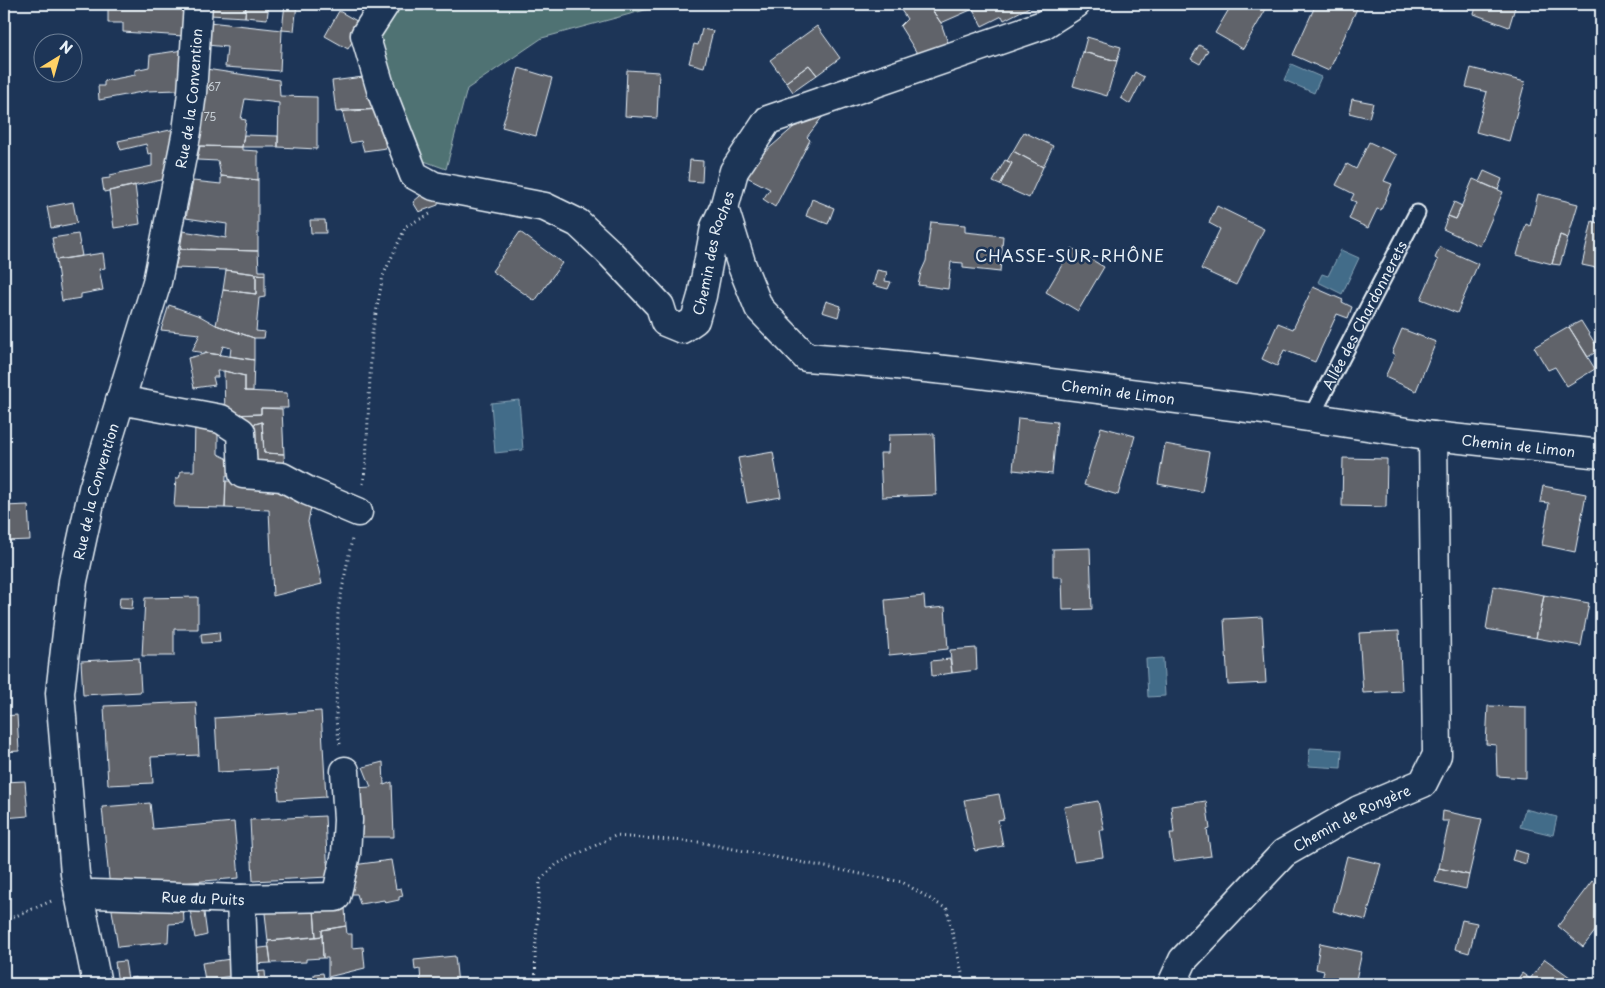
<svg xmlns="http://www.w3.org/2000/svg" width="1605" height="988" viewBox="0 0 1605 988" font-family="'Playpen Sans',sans-serif">
	<rect width="100%" height="100%" fill="#1d3557"/>
	<filter id="ink" filterUnits="userSpaceOnUse"><feTurbulence type="fractalNoise" baseFrequency=".02" numOctaves="2"/><feDisplacementMap in="SourceGraphic" scale="10" xChannelSelector="R" yChannelSelector="G"/><feConvolveMatrix kernelMatrix="1 2 1 2 8 2 1 2 1" color-interpolation-filters="sRGB"/></filter>
	<g filter="url(#ink)">
		<path fill="#507273" stroke="#9cb2b6" d="M394 4H667L542 38 467 89 446 169 424 161 377 58 374 32Z"/>
		<path fill="#426c89" stroke="#84a1b5" d="M1291 64 1321 77 1314 93 1284 80Z
			M1341 250 1359 258 1342 294 1318 282 1322 274 1328 276Z
			M519 400 523 450 495 453 491 403Z
			M1163 658 1165 696 1148 697 1146 659Z
			M1310 748 1342 750 1341 768 1308 766Z
			M1525 809 1557 817 1553 835 1520 827Z"/>
		<path fill="#61636b" stroke="#e8f1f8" d="M124 4H185L184 36 123 32V23H108V5Z
			M211 4H246L245 17 210 15Z
			M246 4H269L267 19 245 17Z
			M285 4H297L294 31 282 30Z
			M897 4H928L941 23 949 46 920 58 900 26 907 19Z
			M928 4H970L973 9 941 23Z
			M970 4H984L973 9Z
			M984 4H1035L1004 20 1002 16 982 26 973 9Z
			M1232 4H1269L1243 49 1215 33Z
			M1316 4H1359L1329 71 1293 55Z
			M1477 4H1516L1509 27 1474 14Z
			M339 11 362 24 348 49 325 36Z
			M209 22 282 30 280 71 225 67 227 47 207 45Z
			M817 26 840 58 817 75 809 65 786 82 770 60Z
			M702 29 713 31 704 67 689 63 694 44 698 45Z
			M1087 37 1121 47 1117 61 1083 52Z
			M1199 45 1208 50 1200 64 1191 59Z
			M183 50 179 90 147 91 99 100 98 86H104V81L135 75V70L149 67 150 55Z
			M1083 52 1117 61 1107 96 1073 86Z
			M809 65 817 75 793 92 786 82Z
			M519 68 552 78 536 136 502 127Z
			M1471 68 1525 82 1509 141 1476 132 1487 92 1466 87Z
			M206 69 279 80 280 96 317 97V149L278 147 279 103 245 99 241 119 246 120 242 147 196 146Z
			M627 70 659 72 657 118 625 116Z
			M1135 72 1144 77 1130 104 1121 98Z
			M371 76 382 109 336 112 332 81Z
			M1352 99 1373 103 1369 118 1349 113Z
			M382 109 390 138 384 139 386 148 364 151 361 141 350 143 342 110Z
			M819 114 823 116 807 137 810 140 775 207 763 199 770 189 741 174 758 147 765 152 803 119Z
			M175 129 171 178 104 192 102 179 110 178V175L152 166V153L148 154 146 144 121 150 118 141Z
			M1024 132 1053 146 1043 167 1013 151Z
			M244 135 278 136V147H242Z
			M1369 142 1397 155 1384 181 1392 184 1381 210 1377 209 1368 228 1349 219 1356 202 1351 200 1354 194 1336 185 1347 164 1356 169Z
			M200 146 242 147V150L258 151V180L221 176 218 161 197 160Z
			M1013 151 1043 167 1029 198 1000 185 1012 163 1007 161Z
			M690 160 703 161 702 182 688 181Z
			M1005 160 1012 163 1000 185 993 182Z
			M1484 171 1502 179 1498 190 1479 182Z
			M221 176 258 180V251L180 249 183 231 226 238 227 224 186 218 193 181 221 184Z
			M1473 179 1503 192 1480 246 1443 229 1448 216 1456 219Z
			M135 185 140 224 114 228 109 191Z
			M427 190 439 198 438 205 419 212 413 202Z
			M1538 194 1578 204 1568 238 1560 235 1552 264 1517 255 1526 224 1530 226Z
			M812 199 834 208 828 224 806 216Z
			M73 202 77 223 51 228 47 207Z
			M1454 202 1462 206 1456 219 1448 216Z
			M1217 206 1264 229 1236 285 1201 269 1220 229 1209 223Z
			M310 220H325L326 233H311Z
			M1592 221 1601 224V269L1582 265Z
			M931 222 965 225V232L1003 236 1000 272 963 268V263L951 262 948 289 918 285 921 272 926 261Z
			M520 232 562 263 535 301 492 271Z
			M78 234 82 256 56 260 52 238Z
			M1560 235 1568 238 1560 265 1552 264Z
			M1440 247 1478 264 1457 313 1421 299 1438 260 1435 258Z
			M1072 248 1104 267 1078 311 1046 292Z
			M180 249 258 251 259 271H265V275L226 270 175 268Z
			M103 253 105 268 99 269 103 290 81 294V298L62 301 56 260Z
			M226 270 256 274V294L223 290Z
			M877 270 887 272 885 281 891 282 888 289 873 285Z
			M256 274 265 275V297L259 298 256 331 265 332 264 338H254L216 325 223 290 256 294Z
			M1313 287 1343 300 1342 302 1352 307 1348 318 1337 314 1315 362 1284 350 1277 366 1262 359 1278 323 1293 329Z
			M826 301 841 306 838 317 822 312Z
			M169 305 200 316 216 325 254 338V360L230 356 231 348 223 346 220 355 192 351 200 334 161 330Z
			M1581 321 1599 350 1588 357 1569 327Z
			M1569 327 1595 369 1567 386 1555 367 1548 370 1534 347Z
			M1402 329 1436 342 1416 391 1385 377 1395 355 1392 353Z
			M208 353 254 360 253 391H245V376L224 371H217L218 377H213L215 385 194 388 188 358Z
			M4 363 5 384H9L8 398 4 397Z
			M224 371 245 376V391L287 393 288 408H261V414L225 415Z
			M261 408 282 409 284 454 264 453 262 422 248 426 233 415 261 414Z
			M1018 418 1057 422 1052 474 1013 470Z
			M195 420 218 424V454L228 459V467H236L237 475H226L225 508 174 507 176 478H179L181 471H194Z
			M262 422 264 453 284 454 285 473 249 461 248 426Z
			M1101 427 1135 436 1118 495 1084 485Z
			M934 434 936 495 882 497 880 453H888L889 435Z
			M1165 444 1209 452 1202 492 1158 484Z
			M773 452 781 497 747 503 738 458Z
			M1343 458 1387 459 1386 507 1342 506Z
			M226 481 281 482 304 493 311 507 308 522 322 584 273 596 269 510 225 508Z
			M1543 486 1586 494 1575 552 1542 545 1549 503 1540 502Z
			M28 505 30 540 4 541V506Z
			M1090 548 1092 609 1063 610 1062 577H1053V549Z
			M1493 586 1544 595 1536 638 1486 629Z
			M1544 595 1589 603 1581 646 1536 638Z
			M924 596 925 609 945 607 948 649 889 655 885 600Z
			M120 597H133L132 609 119 608Z
			M198 597V629H174V656H142L145 598Z
			M1262 617 1266 683 1228 685 1224 619Z
			M1399 631 1402 691 1363 693 1359 633Z
			M219 632 220 642 202 643 201 634Z
			M976 648 977 670 952 673 950 650Z
			M139 658 141 692 83 695 81 661Z
			M950 659 952 673 932 676 931 661Z
			M196 702 199 755 151 757 153 783 108 785 104 706Z
			M1488 706 1526 707V778L1497 776 1496 745 1486 744Z
			M321 711 326 797 279 800 277 769 218 772 215 718Z
			M17 715 19 751 4 752V716Z
			M383 762 384 785 392 782 394 837H359L354 788 371 787 363 767Z
			M25 781 28 816 4 818V782Z
			M999 794 1004 819 998 820 1003 846 975 851 964 800Z
			M1098 801 1104 830H1099L1103 857 1074 861 1064 807Z
			M1206 801 1210 829 1207 830 1211 856 1174 861 1170 833H1174L1171 806Z
			M150 803 153 829 234 822 239 878 110 889 102 807Z
			M1443 811 1482 819 1469 875 1439 868 1449 821H1442Z
			M325 816 328 877 253 881 250 820Z
			M1515 850 1528 854 1526 864 1512 860Z
			M1347 856 1381 864 1366 920 1333 911Z
			M391 860 396 889 401 888 403 896 399 897V900L385 903 384 900 360 904 357 894H351L348 874 353 865Z
			M1439 868 1469 875 1466 889 1435 882Z
			M1592 881 1601 888V934L1596 930 1583 947 1558 926Z
			M183 903 184 923 169 924 168 942 118 947 111 904Z
			M189 904 203 905 207 935 195 938Z
			M264 904 314 909 316 937 268 941Z
			M345 907 346 926 322 930V936L316 937 314 909Z
			M1462 920 1477 923 1469 953 1455 949Z
			M346 926 347 934H352V948L363 947 365 968 328 977V958H323L322 930Z
			M322 936 323 958 306 959V962L271 963 268 941Z
			M1320 943 1362 952 1355 984H1321L1324 971 1316 969Z
			M269 947 271 963 252 964V949Z
			M455 956 458 984H421L420 969 415 970 414 960Z
			M238 958V975L205 980 202 963Z
			M1545 959 1574 980 1572 984H1514L1522 973 1530 979Z
			M125 961 128 979 136 977 137 984H118L115 962Z
			M265 971 266 984H253L252 972Z
			M323 973 324 978 314 980V974Z
			M205 980V984H177Z"/>
		<g fill="none" stroke-linecap="round" stroke-linejoin="round">
			<defs>
				<g id="lane">
					<path id="s1" d="M1311 417 1417 213"/>
				</g>
				<g id="street">
					<path id="s2" d="M385 4 365 35 382 93 414 175 434 186 545 207 578 223 608 251 660 306 665 322 682 329 695 320 702 296 715 227 724 208 734 171 768 120 1043 25 1076 4"/>
					<path id="s3" d="M724 208 742 266 759 308 806 357 868 362 964 372 1256 409 1433 436 1601 454"/>
					<path d="M120 400 221 419 241 432 243 474 282 477 308 491 358 512"/>
					<path id="s4" d="M79 895 94 894 241 899 336 897 346 854 348 820 345 771"/>
					<path d="M241 899 244 984"/>
					<path id="s5" d="M1172 984 1183 960 1284 853 1359 810 1423 783 1437 755 1433 436"/>
				</g>
				<g id="secondary">
					<path id="s6" d="M97 984 75 874 60 693 73 581 93 489 157 282 187 131 192 93 198 4"/>
				</g>
			</defs>
			<use href="#lane" stroke="#e8f1f8" stroke-width="19"/>
			<use href="#street" stroke="#e8f1f8" stroke-width="31"/>
			<use href="#secondary" stroke="#e8f1f8" stroke-width="31"/>
			<path stroke="#e8f1f8" stroke-width="3" stroke-dasharray="1 4" stroke-linecap="butt" d="M363 484 366 463 372 334 383 276 406 226 430 214
				M340 744 336 721 338 610 352 539
				M4 921 54 900
				M536 984 535 954 540 880 557 864 615 836 698 842 902 882 947 909 962 973 963 984"/>
			<use href="#lane" stroke="#1d3557" stroke-width="15"/>
			<use href="#street" stroke="#1d3557" stroke-width="28"/>
			<use href="#secondary" stroke="#1d3557" stroke-width="28"/>
		</g>
	</g>
	<g text-anchor="middle" dominant-baseline="central" stroke-width="5" stroke-linejoin="round" paint-order="stroke">
		<g font-size="11" fill="#c6ced5">
			<text x="214" y="86">67</text>
			<text x="210" y="116">75</text>
		</g>
		<g font-size="14" fill="#e8f1f8" stroke="#1d3557">
			<text stroke="none"><textPath href="#s6" startOffset="904">Rue de la Convention</textPath></text>
			<text stroke="none"><textPath href="#s2" startOffset="595">Chemin des Roches</textPath></text>
			<text stroke="none"><textPath href="#s1" startOffset="115">Allée des Chardonnerets</textPath></text>
			<text stroke="none"><textPath href="#s3" startOffset="488">Chemin de Limon</textPath></text>
			<text stroke="none"><textPath href="#s3" startOffset="892">Chemin de Limon</textPath></text>
			<text stroke="none"><textPath href="#s6" startOffset="499">Rue de la Convention</textPath></text>
			<text stroke="none"><textPath href="#s5" startOffset="250">Chemin de Rongère</textPath></text>
			<text stroke="none"><textPath href="#s4" startOffset="124">Rue du Puits</textPath></text>
		</g>
		<g font-size="16" letter-spacing="1" fill="#e8f1f8" stroke="#1d3557">
			<text x="1070" y="255">CHASSE-SUR-RHÔNE</text>
		</g>
	</g>
	<rect width="1605" height="988" fill="none" stroke="#1d3557" stroke-width="20"/>
	<rect x="10" y="10" width="1585" height="968" fill="none" stroke="#e8f1f8" stroke-width="2" filter="url(#ink)"/>
	<g transform="translate(58 58) rotate(37)"><circle r="24" fill="#1d3557" stroke="#6e8097"/>
	<path d="M0-4L9 19L0 12L-9 19Z" fill="#ffd166"/>
	<text y="-8" font-size="14" font-weight="bold" text-anchor="middle" fill="#e8f1f8">N</text>
	</g>
</svg>
